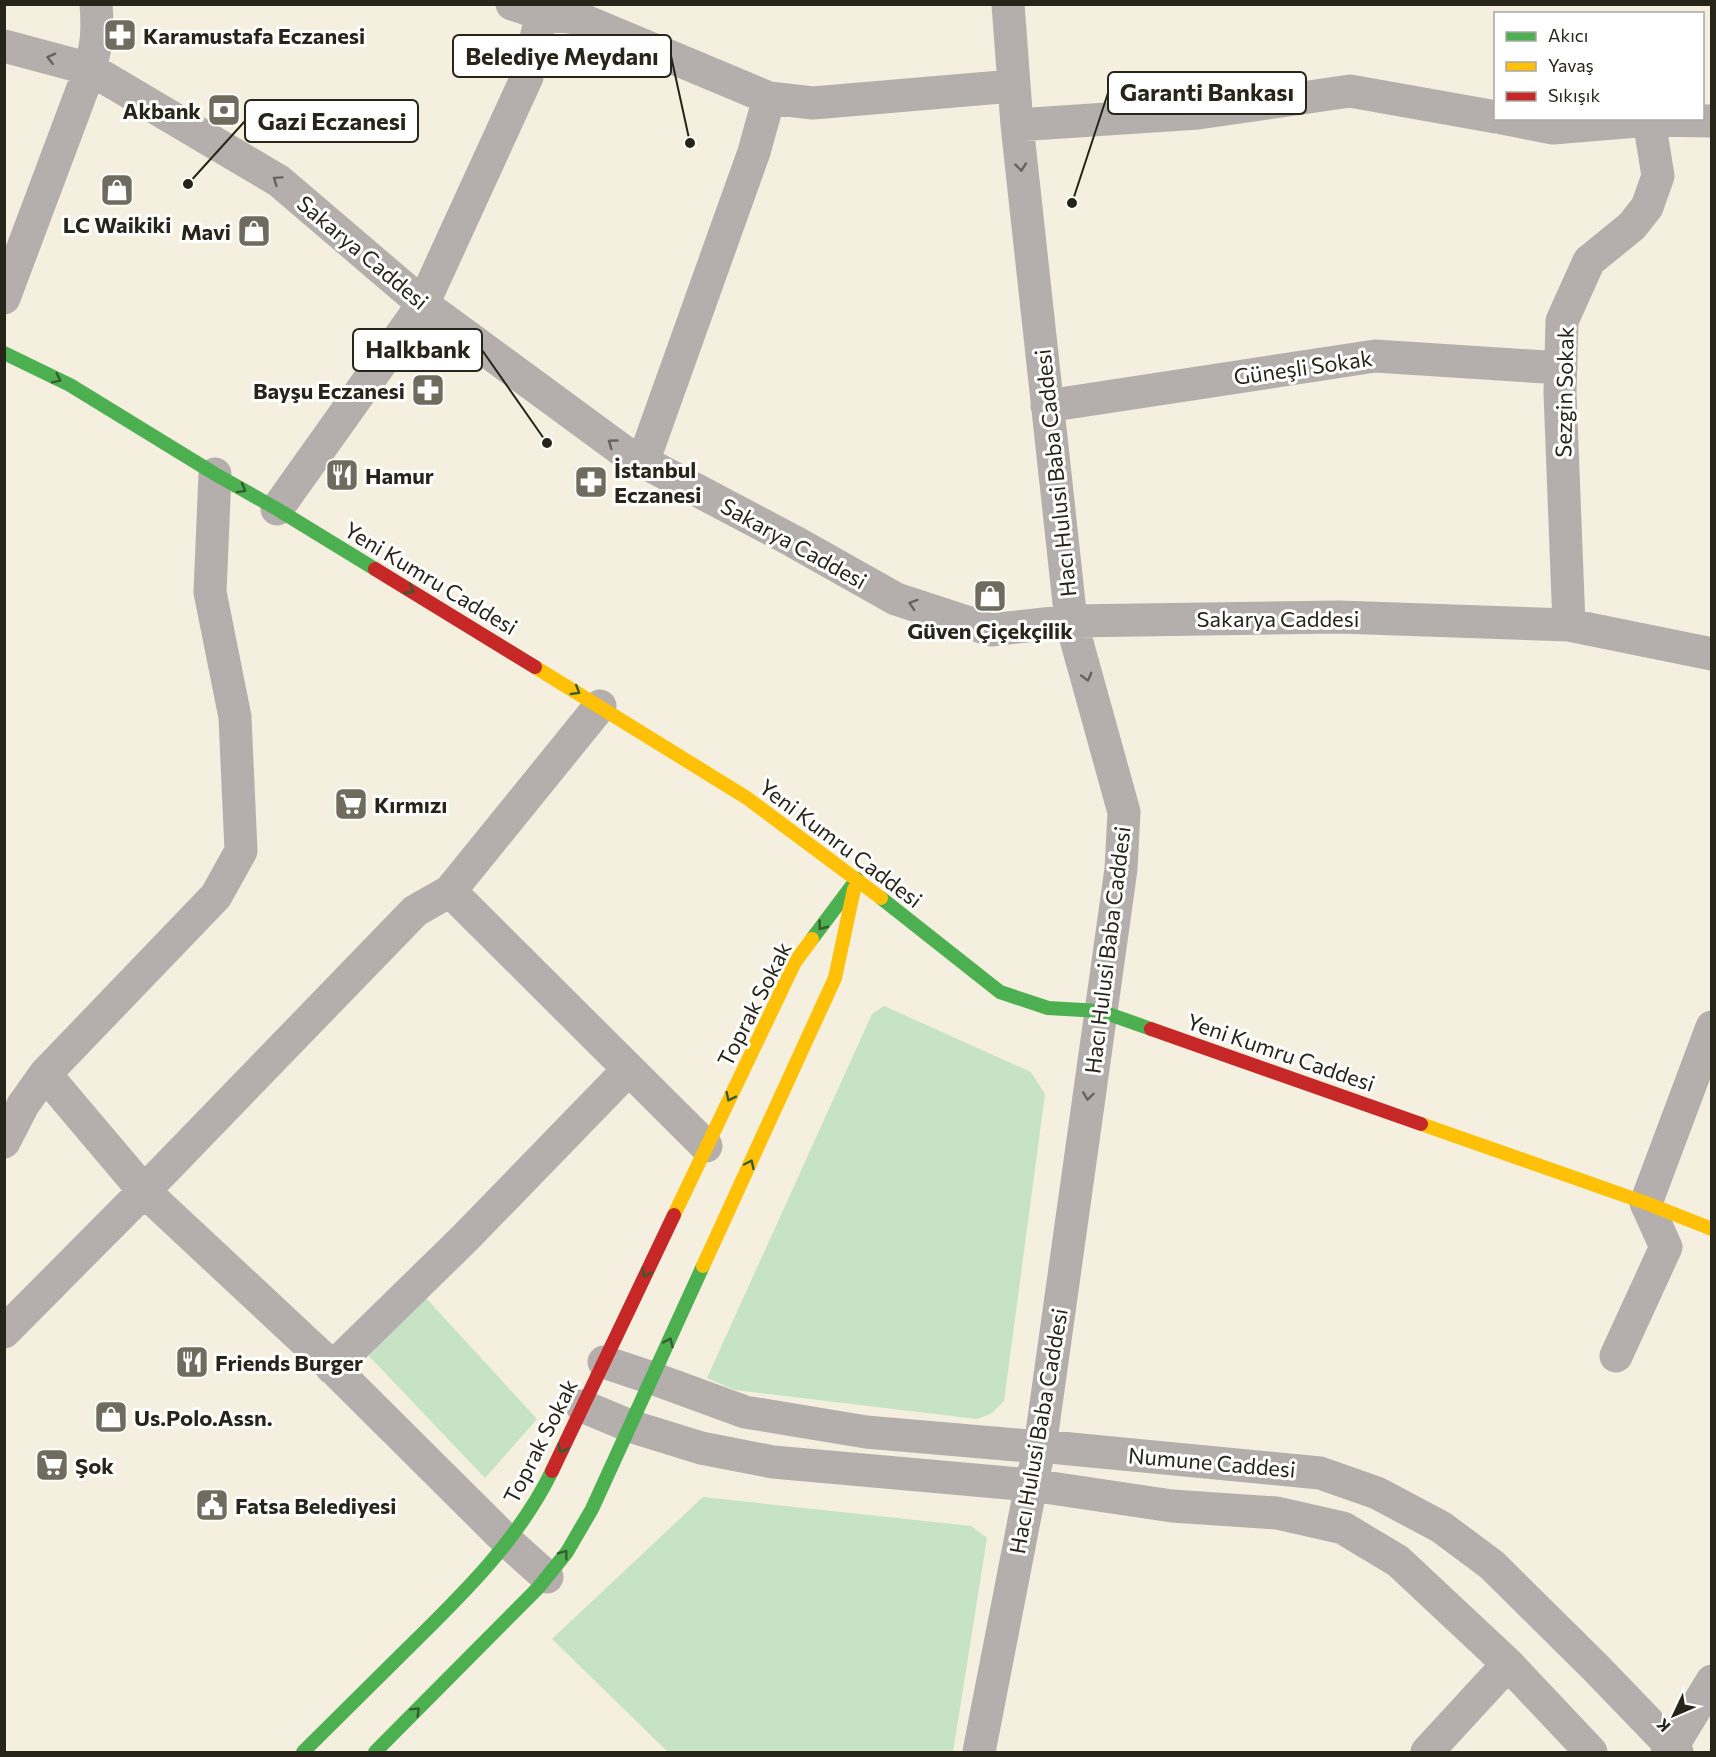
<svg xmlns="http://www.w3.org/2000/svg" width="1716" height="1757" viewBox="0 0 1716 1757" font-family="Commissioner,sans-serif">
	<rect width="100%" height="100%" fill="#f4efde"/>
	<path fill="#c7e3c5" d="M884 1006 1031 1072 1045 1094 1004 1401 991 1414 977 1419 735 1390 707 1378 872 1014Z
		M426 1298 537 1419 485 1478 368 1355Z
		M703 1497 971 1526 987 1538 953 1752H668L552 1639Z"/>
	<g fill="none" stroke-linecap="round" stroke-linejoin="round">
		<path stroke="#b4afad" stroke-width="33" d="M512 4 542 14 578 18 769 98 754 152 643 462
			M4 46 90 69 279 181 423 304 623 451 793 541 896 599 991 630 1071 621 1339 617 1569 625 1712 654
			M769 98 813 103 1013 86
			M1502 118 1553 128 1649 120 1712 121
			M1017 125 1198 113 1350 91 1496 117
			M4 298 90 69C97 44 98 30 96 4
			M1047 406 1375 356 1561 368
			M277 509 423 304 527 77 544 4
			M1569 625 1560 393 1562 321 1589 261 1632 226 1647 207 1658 176 1649 120
			M450 891 706 1146
			M45 1074 144 1191 324 1359 508 1542 547 1577
			M4 1142 23 1105 45 1074 216 896 241 851 235 717 210 592 215 474
			M4 1332 144 1191 415 911 450 891 600 706
			M1616 1356 1666 1247 1646 1203 1712 1027
			M604 1362 652 1378 745 1412 866 1432 1040 1447H1050L1320 1473 1377 1493 1441 1527 1492 1565 1596 1668 1677 1752
			M332 1368 465 1238 629 1069
			M582 1406 630 1426 701 1448 773 1462 1031 1485 1172 1506 1277 1513 1343 1528 1398 1561 1508 1664 1591 1752
			M979 1752 1031 1485 1040 1447 1121 869 1124 812 1071 621 1017 125 1008 4
			M1427 1752 1508 1664
			M1667 1752 1672 1747 1712 1681"/>
		<path stroke="#4caf50" stroke-width="14" d="M4 353 70 385 215 474 277 509 375 569
			M881 898 1000 992 1048 1008 1100 1011 1151 1029
			M812 939 857 879
			M303 1752C339 1716 375 1681 411 1645 464 1593 519 1539 552 1471
			M375 1752 538 1588 567 1552 592 1509 703 1266"/>
		<path stroke="#ffc107" stroke-width="14" d="M535 667 747 798 881 898
			M1421 1124 1646 1203 1712 1229
			M674 1215 795 962 812 939
			M703 1266 835 978 854 889"/>
		<path stroke="#c62828" stroke-width="14" d="M375 569 535 667
			M1151 1029 1421 1124
			M552 1471 674 1215"/>
	</g>
	<defs><path id="oneway-chevron" d="M-2-3.5L2.5 0L-2 3.5" fill="none" stroke-width="1.6" stroke-linecap="round" stroke-linejoin="round" transform="scale(1.5)"/></defs>
	<g stroke="#66635c">
		<use href="#oneway-chevron" transform="translate(51 58) rotate(-166)"/>
		<use href="#oneway-chevron" transform="translate(1021 167) rotate(84)"/>
		<use href="#oneway-chevron" transform="translate(277 180) rotate(-145)"/>
		<use href="#oneway-chevron" transform="translate(612 443) rotate(-144)"/>
		<use href="#oneway-chevron" transform="translate(913 604) rotate(-162)"/>
		<use href="#oneway-chevron" transform="translate(1087 677) rotate(75)"/>
		<use href="#oneway-chevron" transform="translate(1088 1096) rotate(98)"/>
	</g>
	<g stroke="#365c2f">
		<use href="#oneway-chevron" transform="translate(57 379) rotate(26)"/>
		<use href="#oneway-chevron" transform="translate(242 489) rotate(29)"/>
		<use href="#oneway-chevron" transform="translate(410 590) rotate(31)"/>
		<use href="#oneway-chevron" transform="translate(576 691) rotate(31)"/>
		<use href="#oneway-chevron" transform="translate(822 926) rotate(127)"/>
		<use href="#oneway-chevron" transform="translate(730 1097) rotate(116)"/>
		<use href="#oneway-chevron" transform="translate(750 1164) rotate(-65)"/>
		<use href="#oneway-chevron" transform="translate(646 1273) rotate(115)"/>
		<use href="#oneway-chevron" transform="translate(669 1342) rotate(-65)"/>
		<use href="#oneway-chevron" transform="translate(562 1449) rotate(116)"/>
		<use href="#oneway-chevron" transform="translate(564 1554) rotate(-54)"/>
		<use href="#oneway-chevron" transform="translate(416 1711) rotate(-45)"/>
	</g>
	<defs>
		<symbol id="pharmacy-square" viewBox="-11 -11 22 22"><rect x="-9" y="-9" width="18" height="18" rx="4" fill="#6f6b5e" stroke="#fff"/><path d="M-2-6h4v4h4v4h-4v4h-4v-4h-4v-4h4Z" fill="#fff"/></symbol>
		<symbol id="bank-square" viewBox="-11 -11 22 22"><rect x="-9" y="-9" width="18" height="18" rx="4" fill="#6f6b5e" stroke="#fff"/><path d="M-6-4H6V4H-6ZM0-2.3a2.3 2.3 0 1 0 0 4.6a2.3 2.3 0 1 0 0-4.6Z" fill="#fff"/></symbol>
		<symbol id="shop-square" viewBox="-11 -11 22 22"><rect x="-9" y="-9" width="18" height="18" rx="4" fill="#6f6b5e" stroke="#fff"/><path d="M-5-2.5h2.3a2.7 3.5 0 0 1 5.4 0H5L5.5 6h-11ZM-1.5-2.5h3a1.5 2.3 0 0 0-3 0Z" fill="#fff"/></symbol>
		<symbol id="restaurant-square" viewBox="-11 -11 22 22"><rect x="-9" y="-9" width="18" height="18" rx="4" fill="#6f6b5e" stroke="#fff"/><path d="M-5-6h1v4h1v-4h1v4h1v-4h1v5L-1.5 .5V6h-2V.5L-5-1ZM5-6V6H3V1.5H1.5Q1.5-4 5-6Z" fill="#fff"/></symbol>
		<symbol id="supermarket-square" viewBox="-11 -11 22 22"><rect x="-9" y="-9" width="18" height="18" rx="4" fill="#6f6b5e" stroke="#fff"/><path d="M-6-5.5h2.5l.6 2H6L4.5 2H-2.5L-4.4-4H-6ZM-1.5 3.2a1.3 1.3 0 1 0 .1 0ZM3 3.2a1.3 1.3 0 1 0 .1 0Z" fill="#fff"/></symbol>
		<symbol id="civic-square" viewBox="-11 -11 22 22"><rect x="-9" y="-9" width="18" height="18" rx="4" fill="#6f6b5e" stroke="#fff"/><path d="M-.6-6.5H3V-4.5H.6V-3L4-1V1h2V6H-6V1h2V-1L-.6-3ZM-1.2 2.5V6h2.4V2.5Z" fill="#fff"/></symbol>
	</defs>
	<g fill-rule="evenodd">
		<use href="#pharmacy-square" x="101" y="16" width="38" height="38"/>
		<use href="#bank-square" x="205" y="91" width="38" height="38"/>
		<use href="#shop-square" x="98" y="171" width="38" height="38"/>
		<use href="#shop-square" x="235" y="212" width="38" height="38"/>
		<use href="#pharmacy-square" x="409" y="371" width="38" height="38"/>
		<use href="#restaurant-square" x="323" y="456" width="38" height="38"/>
		<use href="#pharmacy-square" x="572" y="463" width="38" height="38"/>
		<use href="#shop-square" x="971" y="577" width="38" height="38"/>
		<use href="#supermarket-square" x="332" y="785" width="38" height="38"/>
		<use href="#restaurant-square" x="173" y="1343" width="38" height="38"/>
		<use href="#shop-square" x="92" y="1398" width="38" height="38"/>
		<use href="#supermarket-square" x="33" y="1446" width="38" height="38"/>
		<use href="#civic-square" x="193" y="1486" width="38" height="38"/>
	</g>
	<g text-anchor="middle" dominant-baseline="central" stroke-width="6" stroke-linejoin="round" paint-order="stroke">
		<g font-size="22" font-weight="bold" fill="#272419" stroke="#fff" text-anchor="start">
			<text x="143" y="35">Karamustafa Eczanesi</text>
			<text x="201" y="110" text-anchor="end">Akbank</text>
			<text x="117" y="224" text-anchor="middle">LC Waikiki</text>
			<text x="231" y="231" text-anchor="end">Mavi</text>
			<text x="405" y="390" text-anchor="end">Bayşu Eczanesi</text>
			<text x="614" y="469">İstanbul<tspan x="614" dy="25">Eczanesi</tspan></text>
			<text x="365" y="475">Hamur</text>
			<text x="990" y="630" text-anchor="middle">Güven Çiçekçilik</text>
			<text x="374" y="804">Kırmızı</text>
			<text x="215" y="1362">Friends Burger</text>
			<text x="134" y="1417">Us.Polo.Assn.</text>
			<text x="75" y="1465">Şok</text>
			<text x="235" y="1505">Fatsa Belediyesi</text>
		</g>
		<g font-size="22" fill="#272419" stroke="#fff">
			<text transform="translate(363 252) rotate(40)">Sakarya Caddesi</text>
			<text transform="translate(1303 367) rotate(-8)">Güneşli Sokak</text>
			<text transform="translate(1564 392) rotate(-89)">Sezgin Sokak</text>
			<text transform="translate(1055 473) rotate(-96)">Hacı Hulusi Baba Caddesi</text>
			<text transform="translate(794 543) rotate(29)">Sakarya Caddesi</text>
			<text transform="translate(431 578) rotate(31)">Yeni Kumru Caddesi</text>
			<text x="1278" y="618">Sakarya Caddesi</text>
			<text transform="translate(841 843) rotate(37)">Yeni Kumru Caddesi</text>
			<text transform="translate(1107 950) rotate(-83)">Hacı Hulusi Baba Caddesi</text>
			<text transform="translate(754 1004) rotate(-63)">Toprak Sokak</text>
			<text transform="translate(1281 1052) rotate(19)">Yeni Kumru Caddesi</text>
			<text transform="translate(1038 1431) rotate(-80)">Hacı Hulusi Baba Caddesi</text>
			<text transform="translate(540 1441) rotate(-63)">Toprak Sokak</text>
			<text transform="translate(1212 1462) rotate(5)">Numune Caddesi</text>
		</g>
	</g>
	<path fill="none" stroke="#272419" stroke-width="2" d="M690 143L671 56M1072 203L1108 93M188 184L245 121M547 443L482 350"/>
	<g fill="#272419" stroke="#fff" stroke-width="2">
		<circle cx="690" cy="143" r="6"/>
		<circle cx="1072" cy="203" r="6"/>
		<circle cx="188" cy="184" r="6"/>
		<circle cx="547" cy="443" r="6"/>
	</g>
	<g fill="#fff" stroke="#272419" stroke-width="2">
		<rect x="453" y="35" width="218" height="42" rx="6"/>
		<rect x="1108" y="72" width="198" height="42" rx="6"/>
		<rect x="245" y="100" width="173" height="42" rx="6"/>
		<rect x="353" y="329" width="129" height="42" rx="6"/>
	</g>
	<g font-size="24" text-anchor="middle" font-weight="bold" fill="#272419">
		<text x="562" y="65">Belediye Meydanı</text>
		<text x="1207" y="101">Garanti Bankası</text>
		<text x="332" y="130">Gazi Eczanesi</text>
		<text x="418" y="358">Halkbank</text>
	</g>
	<rect width="1716" height="1757" fill="none" stroke="#272419" stroke-width="12"/>
	<rect x="1494" y="12" width="210" height="108" fill="#ffffff" stroke="#a9a7a3" stroke-width="1.5"/>
	<rect x="1506" y="32" width="30" height="9" fill="#4caf50" stroke="#a9a7a3" stroke-width="1.5"/>
	<text x="1548" y="42" font-size="18" fill="#272419">Akıcı</text>
	<rect x="1506" y="62" width="30" height="9" fill="#ffc107" stroke="#a9a7a3" stroke-width="1.5"/>
	<text x="1548" y="72" font-size="18" fill="#272419">Yavaş</text>
	<rect x="1506" y="92" width="30" height="9" fill="#c62828" stroke="#a9a7a3" stroke-width="1.5"/>
	<text x="1548" y="102" font-size="18" fill="#272419">Sıkışık</text>
	<g transform="translate(1674 1715) rotate(226)" stroke="#ffffff" stroke-width="4.5" paint-order="stroke">
	<path d="M0-4.5L10 22L0 15L-10 22Z" fill="#272419"/>
	<text y="-9" font-size="16" font-weight="bold" text-anchor="middle" fill="#272419">K</text>
	</g>
</svg>
